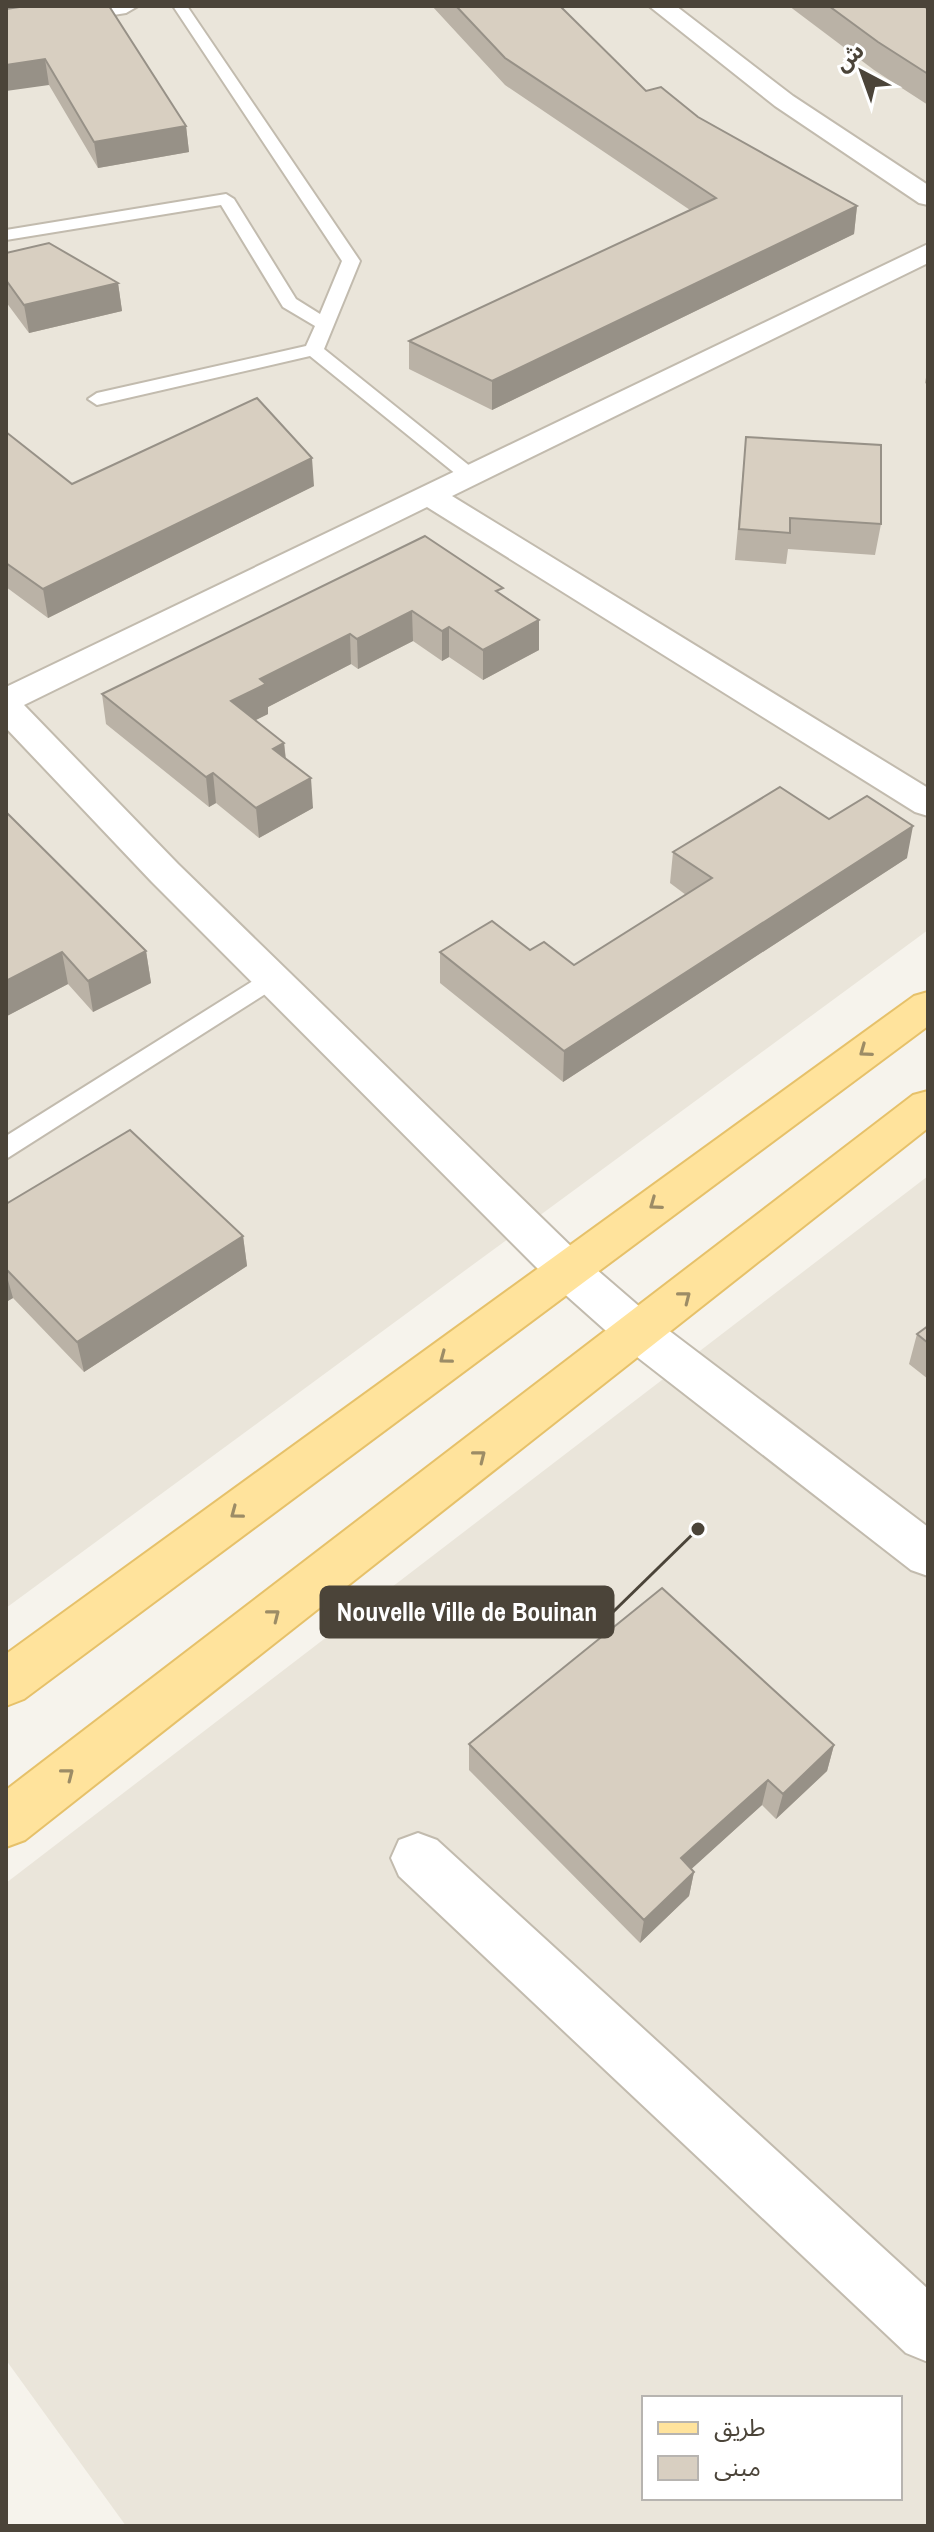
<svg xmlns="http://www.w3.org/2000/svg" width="934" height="2532" viewBox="0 0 934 2532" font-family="'Archivo Narrow','Noto Sans Arabic',sans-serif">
	<rect width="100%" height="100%" fill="#f6f3ec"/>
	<path fill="#eae5da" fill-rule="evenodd" d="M6 6H928V930L6 1608Z
		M928 1176V2526H126L6 2360V1883ZM644 2398H900V2498H644Z"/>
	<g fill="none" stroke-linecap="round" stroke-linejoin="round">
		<defs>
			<path id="service" d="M173 6H187L360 261 324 349 476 471 479 475 476 479H462L310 356 97 405 88 399 97 393 306 346 315 326 283 307 221 205 6 240V230L226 194 234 199 296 299 320 314 342 261Z
				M272 969 281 972 285 978 281 984 6 1159V1136Z"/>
			<path id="minor" d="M81 6H138L126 13 6 32V18Z
				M649 6H676L793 96 928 185V205L919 203 775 106Z
				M928 244V263L452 496 928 788V816L915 812 427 507 24 705 178 864 582 1257 655 1320 928 1527V1576L911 1570 623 1346 550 1281 152 882 6 728V687Z
				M418 1833 437 1840 928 2289V2362L906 2353 399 1876 391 1858 399 1840Z"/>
			<path id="primary" d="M928 992V1026L24 1699 6 1706V1654L914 996Z
				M928 1091V1128L25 1840 6 1847V1790L913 1095Z"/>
		</defs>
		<use href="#service" stroke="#c2bbae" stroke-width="4"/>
		<use href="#minor" stroke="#c2bbae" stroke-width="4"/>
		<use href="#primary" stroke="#e6c16a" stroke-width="4"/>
		<use href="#service" fill="#fff" fill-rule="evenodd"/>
		<use href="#minor" fill="#fff" fill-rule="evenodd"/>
		<use href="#primary" fill="#ffe39c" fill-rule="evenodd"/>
	</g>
	<path fill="#bab2a6" d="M6 6 186 126 189 152 98 168 49 85Z
		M432 6H560L646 91 698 117 857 206 854 234 492 410 409 369V341L690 210 505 85Z
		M789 6H923L928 9V105L874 70Z
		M6 253 118 283 122 311 29 333 6 302Z
		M928 367V385L925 383Z
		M6 432 72 484 314 486 48 618 6 587Z
		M746 437 881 524 875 555 788 549 786 564 735 560Z
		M425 536 503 596 539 650 483 680 449 657 442 661 413 641 358 669 351 664 268 707V714L255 720 284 743 286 759 313 808 259 838 216 803 209 807 106 724 102 694Z
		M6 812 146 951 151 983 93 1012 68 984 7 1016 6 1015Z
		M829 819 907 858 563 1082 440 983V952L530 950 574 965 686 895 670 883 673 852Z
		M6 1204 243 1236 247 1266 84 1372 13 1298 6 1302Z
		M928 1326V1379L909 1364 917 1334Z
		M469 1744 834 1745 827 1771 776 1819 762 1805 691 1869 694 1872 689 1896 640 1943 469 1770Z"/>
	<path fill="#979187" d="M6 6H72L6 15Z
		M45 59 49 85 6 91V65Z
		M186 126 189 152 98 168 94 142Z
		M857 206 854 234 492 410V381Z
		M118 283 122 311 29 333 24 305Z
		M312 458 314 486 48 618 43 589Z
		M412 611 413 641 358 669 357 639Z
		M539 620V650L483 680V650Z
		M449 627V657L442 661V631Z
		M350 634 351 664 268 707V714L234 731 231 701 260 679Z
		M284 743 287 773 273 749Z
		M213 773 216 803 209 807 206 777Z
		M311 778 313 808 259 838 256 808Z
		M913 826 907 858 563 1082 564 1051Z
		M146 951 151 983 93 1012 88 981Z
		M62 952 68 984 7 1016 6 981Z
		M243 1236 247 1266 84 1372 77 1342Z
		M6 1273 13 1298 6 1302Z
		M834 1745 827 1771 776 1819 783 1794Z
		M768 1780 762 1805 676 1883 681 1858Z
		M694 1872 689 1896 640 1943 644 1920Z"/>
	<path fill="#d8cfc1" stroke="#979187" stroke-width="2" d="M26 6H109L186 126 94 142 45 59 6 65V9Z
		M456 6H560L646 91 661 87 698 117 857 206 492 381 409 341 716 198 505 58Z
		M829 6H923L928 9V74L878 42Z
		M49 243 118 283 24 305 6 280V253Z
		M257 398 312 458 43 589 6 563V432L72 484Z
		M746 437 881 445V524L790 518V533L739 529Z
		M425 536 503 588 496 591 539 620 483 650 449 627 442 631 412 611 357 639 350 634 260 679 266 684 231 701 284 743 273 749 311 778 256 808 213 773 206 777 102 694Z
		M780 787 829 819 867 796 913 826 564 1051 440 952 492 921 530 950 544 942 574 965 712 878 673 852Z
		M6 812 146 951 88 981 62 952 6 981Z
		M130 1130 243 1236 77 1342 6 1269V1204Z
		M928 1326V1343L917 1334Z
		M662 1588 834 1745 783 1794 768 1780 681 1858 694 1872 644 1920 469 1744Z"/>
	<defs><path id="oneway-chevron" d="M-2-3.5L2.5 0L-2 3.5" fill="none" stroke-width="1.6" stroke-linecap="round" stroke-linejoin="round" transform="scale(2)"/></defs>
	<g stroke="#9c8c66">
		<use href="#oneway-chevron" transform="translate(865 1051) rotate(144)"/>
		<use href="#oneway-chevron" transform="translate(655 1204) rotate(144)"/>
		<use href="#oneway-chevron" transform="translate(685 1297) rotate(-38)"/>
		<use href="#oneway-chevron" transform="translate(445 1358) rotate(143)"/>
		<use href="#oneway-chevron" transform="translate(480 1456) rotate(-38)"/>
		<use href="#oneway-chevron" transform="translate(236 1513) rotate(143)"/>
		<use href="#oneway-chevron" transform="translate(274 1615) rotate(-38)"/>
		<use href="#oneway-chevron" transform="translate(68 1774) rotate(-38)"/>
	</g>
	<path fill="none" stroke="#4b4439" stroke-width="3" d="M698 1529L613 1612"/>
	<circle fill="#4b4439" stroke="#fff" stroke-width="3" cx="698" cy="1529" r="8"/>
	<rect fill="#4b4439" stroke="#4b4439" stroke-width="3" x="321" y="1587" width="292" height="50" rx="8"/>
	<g font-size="26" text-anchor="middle" font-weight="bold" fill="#fff">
		<text x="467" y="1621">Nouvelle Ville de Bouinan</text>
	</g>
	<rect width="934" height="2532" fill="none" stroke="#4b4439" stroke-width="16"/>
	<rect x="642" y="2396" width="260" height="104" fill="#ffffff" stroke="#b7b4b0" stroke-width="2"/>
	<rect x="658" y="2422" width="40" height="12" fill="#ffe39c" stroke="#b7b4b0" stroke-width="2"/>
	<text x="714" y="2436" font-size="24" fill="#4b4439">طريق</text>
	<rect x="658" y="2456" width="40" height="24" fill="#d8cfc1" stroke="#b7b4b0" stroke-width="2"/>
	<text x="714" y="2476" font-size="24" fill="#4b4439">مبنى</text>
	<g transform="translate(862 72) rotate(319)" stroke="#ffffff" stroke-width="6" paint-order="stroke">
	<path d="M0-6L14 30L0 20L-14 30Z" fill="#4b4439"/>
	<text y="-12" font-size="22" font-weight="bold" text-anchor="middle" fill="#4b4439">ش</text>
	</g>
</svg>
